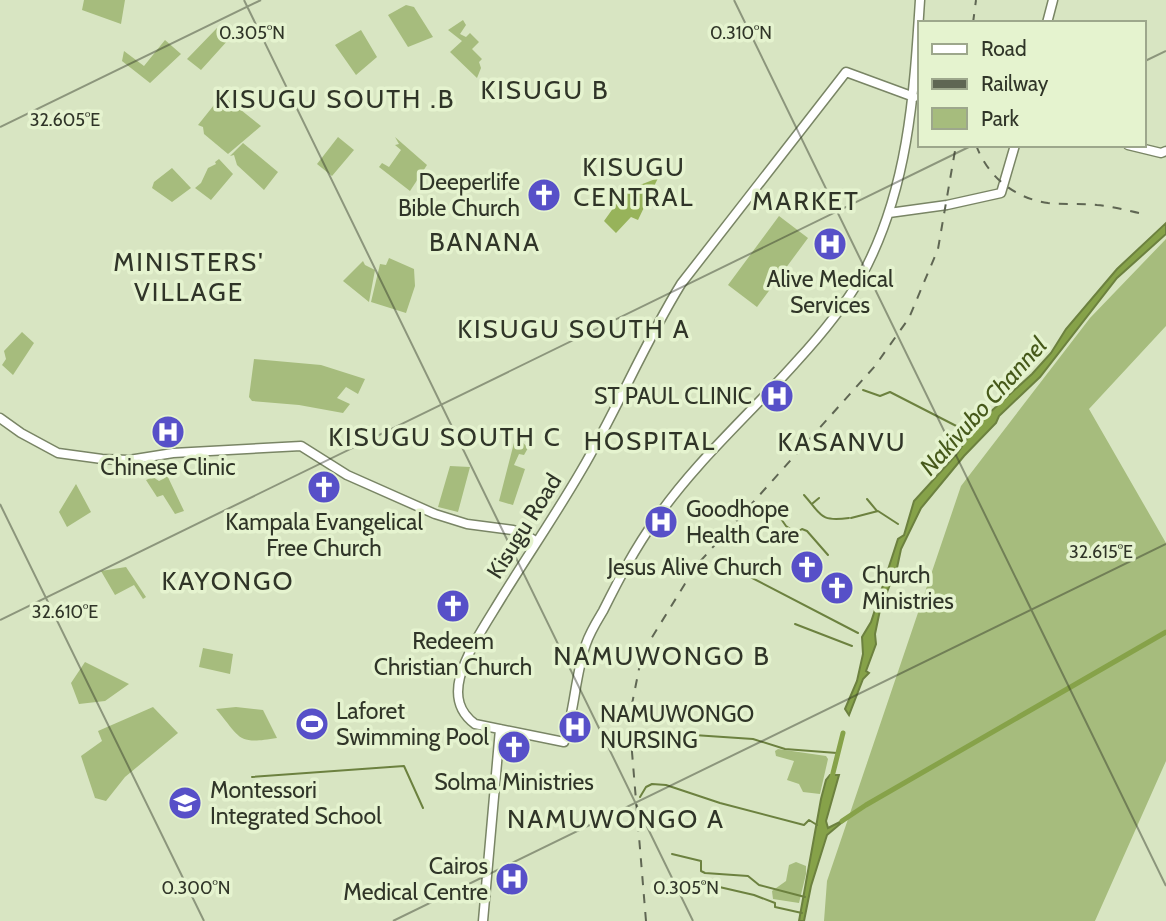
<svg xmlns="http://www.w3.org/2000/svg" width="1166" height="921" viewBox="0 0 1166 921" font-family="Cabin,sans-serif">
	<rect width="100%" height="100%" fill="#d8e5c2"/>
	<path fill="#a6bc7d" d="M84 0H125L121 24 82 10Z
		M406 5 414 7 433 37 408 47 388 15Z
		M463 20 466 25 460 34 466 37 470 33 479 42 472 49 482 59 479 62 481 68 477 78 450 52 462 41 448 30Z
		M217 28 229 39 201 70 187 59Z
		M361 30 377 57 356 75 335 45Z
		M165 40 181 54 150 83 122 61 124 51 144 66Z
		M222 95 261 126 228 154 204 134 203 127 198 125Z
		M338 137 354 150 332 176 317 164Z
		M395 137 427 165 410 191 379 167 382 163 389 167 401 150 395 145 399 144Z
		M243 143 278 172 264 190 237 165 234 155 230 156Z
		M219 159 233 174 211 200 195 188 201 183 208 168 216 164 215 162Z
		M172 168 191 188 172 202 152 188 154 182Z
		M779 216 808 238 757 307 728 285Z
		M1166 239V326L1089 409 1166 543V761L1095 921H824L827 881 961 486 1090 318Z
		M389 258 414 269 415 286 406 313 371 302 380 264 386 265Z
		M363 261 365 265 375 270 369 302 343 281Z
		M22 332 34 343 13 375 2 365 6 359 4 351Z
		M254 359 321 365 365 379 358 394 346 387 337 398 350 404 343 413 299 405 252 401 249 397Z
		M516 435 528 448 524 455 519 454 514 465 525 469 513 505 499 501Z
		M450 466 470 467 458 512 438 507Z
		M166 473 184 511 175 514 163 495 157 497 146 480 153 477 159 481 165 478Z
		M76 484 91 512 67 527 59 512Z
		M126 567 146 597 143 599 134 585 115 595 101 571Z
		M203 648 233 654 230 674 199 667Z
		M85 662 129 684 105 701 79 704 71 683Z
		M153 707 178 733 125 777 106 801 95 798 81 756 102 741 98 731Z
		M236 707 263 710 277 738C236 745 241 738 216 709Z
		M778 749 826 756 828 759 820 794 803 792 799 784 787 780 794 761 776 756 775 751Z
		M796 862 806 866V874L799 903 773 899 772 891 786 881 789 865Z"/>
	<path fill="#97b35a" d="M658 178 638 220 631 217 616 233 604 221 614 207 619 193Z"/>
	<path fill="#86a249" stroke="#6c813f" stroke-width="2" d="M1166 223V234L1117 278 1040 377 999 416 996 423 964 456 921 508 901 549 894 582H891L880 610 875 634 876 644 866 671 869 673 863 679 849 715 845 709 857 681 863 654 862 637 871 622 898 539 904 535 914 501 957 454 968 437 974 431 976 425 1032 374 1051 353 1066 329 1117 269Z
		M830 775H839L826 821 828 828 846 819 827 835 811 886 804 921H799L821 799 826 780Z"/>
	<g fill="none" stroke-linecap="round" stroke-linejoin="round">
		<path stroke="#6c813f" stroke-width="2" d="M863 390 880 396 890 392 968 432
			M804 495C822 515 819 522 849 518
			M867 499 877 511
			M813 503 819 498
			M779 516 786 526 796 533 802 529 807 531 828 555
			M851 518 878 511 898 524
			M717 557 731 567 858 633
			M795 624 852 646
			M664 733 753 739 785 749 837 753
			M252 777 404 766 423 808
			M640 797 646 787 652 784 666 785 720 803 804 825 809 820 817 825
			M672 854 701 861V871L705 873 748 876 759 885 805 897
			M696 894 698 885 702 883 754 895 775 903V907L802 913"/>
		<path stroke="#86a249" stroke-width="5" d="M831 781 843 733
			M842 821 866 805 1166 632"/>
		<defs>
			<path id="minor" d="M1047 23 1053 0
				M914 97 846 72 681 284C644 344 617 410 581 471 556 514 528 555 502 597 487 622 468 649 460 677 455 697 459 712 475 724L564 742C575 710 575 675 586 644 590 632 597 621 603 611 619 579 635 548 656 519 696 461 750 414 797 361 820 336 844 307 861 277 908 192 914 95 920 0
				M1128 145 1161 153 1166 151
				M889 213 947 205 1001 193 1015 145
				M0 418 21 433 58 453 102 459 129 460 173 453 301 446 347 475 435 514 467 524 513 530 524 534 537 542
				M483 921 500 729"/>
		</defs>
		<use href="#minor" stroke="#798565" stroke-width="11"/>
		<use href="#minor" stroke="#fff" stroke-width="8"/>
		<path stroke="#5f6653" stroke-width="2" stroke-dasharray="9 9" stroke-linecap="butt" d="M973 23 976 0
			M976 145C988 177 1014 198 1048 203 1064 205 1081 203 1097 205 1111 206 1125 210 1139 213
			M646 921 632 752 631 709 639 669 646 647 696 566 875 366 909 318 938 249 956 145"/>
	</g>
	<path fill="none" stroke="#303528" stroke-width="2" stroke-opacity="0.45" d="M244 0 693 921M734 0 1166 886M1143 62 1166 51M0 127 261 0M0 504 204 921M0 620 973 145M393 921 1166 544"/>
	<defs>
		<symbol id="church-disc" viewBox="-11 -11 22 22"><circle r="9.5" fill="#5750c8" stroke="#e5f3cf"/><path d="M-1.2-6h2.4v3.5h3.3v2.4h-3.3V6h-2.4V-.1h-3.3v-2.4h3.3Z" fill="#fff"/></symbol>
		<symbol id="hospital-disc" viewBox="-11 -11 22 22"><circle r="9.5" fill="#5750c8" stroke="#e5f3cf"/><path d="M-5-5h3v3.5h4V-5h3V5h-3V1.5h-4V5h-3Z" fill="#fff"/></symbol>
		<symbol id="stadium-disc" viewBox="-11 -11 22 22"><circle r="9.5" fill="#5750c8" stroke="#e5f3cf"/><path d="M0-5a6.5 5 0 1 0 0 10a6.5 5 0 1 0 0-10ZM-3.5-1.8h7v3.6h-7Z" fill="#fff"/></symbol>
		<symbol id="school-disc" viewBox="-11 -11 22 22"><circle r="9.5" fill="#5750c8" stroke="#e5f3cf"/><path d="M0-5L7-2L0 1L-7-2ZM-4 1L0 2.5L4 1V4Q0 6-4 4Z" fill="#fff"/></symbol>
	</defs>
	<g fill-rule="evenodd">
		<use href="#church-disc" x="525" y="176" width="38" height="38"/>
		<use href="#hospital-disc" x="811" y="225" width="38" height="38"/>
		<use href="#hospital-disc" x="758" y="377" width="38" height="38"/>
		<use href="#hospital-disc" x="149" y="413" width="38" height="38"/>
		<use href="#church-disc" x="305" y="468" width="38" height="38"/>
		<use href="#hospital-disc" x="642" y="503" width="38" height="38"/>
		<use href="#church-disc" x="788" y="548" width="38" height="38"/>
		<use href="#church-disc" x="818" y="569" width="38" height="38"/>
		<use href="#church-disc" x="434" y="587" width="38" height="38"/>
		<use href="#stadium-disc" x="293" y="705" width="38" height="38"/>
		<use href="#hospital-disc" x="556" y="708" width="38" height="38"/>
		<use href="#church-disc" x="495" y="728" width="38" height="38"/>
		<use href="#school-disc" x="166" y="784" width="38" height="38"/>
		<use href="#hospital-disc" x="493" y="860" width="38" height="38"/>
	</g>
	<g text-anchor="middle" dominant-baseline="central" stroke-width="7" stroke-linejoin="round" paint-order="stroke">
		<g font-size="23" fill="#303528" stroke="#e5f3cf">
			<text x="520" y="182" text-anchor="end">Deeperlife<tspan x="520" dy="26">Bible Church</tspan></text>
			<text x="830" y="279">Alive Medical<tspan x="830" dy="26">Services</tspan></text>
			<text x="752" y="396" text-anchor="end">ST PAUL CLINIC</text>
			<text x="168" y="467">Chinese Clinic</text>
			<text x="686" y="509" text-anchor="start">Goodhope<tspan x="686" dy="26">Health Care</tspan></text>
			<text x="324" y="522">Kampala Evangelical<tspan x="324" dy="26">Free Church</tspan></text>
			<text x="782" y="567" text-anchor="end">Jesus Alive Church</text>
			<text x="862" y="575" text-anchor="start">Church<tspan x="862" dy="26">Ministries</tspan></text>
			<text x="453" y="641">Redeem<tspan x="453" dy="26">Christian Church</tspan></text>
			<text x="336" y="711" text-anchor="start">Laforet<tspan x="336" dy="26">Swimming Pool</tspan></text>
			<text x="600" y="714" text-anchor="start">NAMUWONGO<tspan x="600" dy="26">NURSING</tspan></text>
			<text x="514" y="782">Solma Ministries</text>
			<text x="210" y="790" text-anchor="start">Montessori<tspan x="210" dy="26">Integrated School</tspan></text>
			<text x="488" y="866" text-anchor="end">Cairos<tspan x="488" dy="26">Medical Centre</tspan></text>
		</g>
		<g font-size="23" fill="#303528" stroke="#e5f3cf">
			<text transform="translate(524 526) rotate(-58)">Kisugu Road</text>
		</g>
		<g font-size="24" font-style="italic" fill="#46591a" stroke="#e5f3cf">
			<text transform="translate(983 406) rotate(-48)">Nakivubo Channel</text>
		</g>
		<g font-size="26" letter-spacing="2" fill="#303528" stroke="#e5f3cf">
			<text x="545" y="90">KISUGU B</text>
			<text x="335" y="99">KISUGU SOUTH .B</text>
			<text x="634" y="167">KISUGU<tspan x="634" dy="30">CENTRAL</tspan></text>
			<text x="806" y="201">MARKET</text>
			<text x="485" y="242">BANANA</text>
			<text x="189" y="262">MINISTERS'<tspan x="189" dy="30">VILLAGE</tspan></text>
			<text x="574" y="329">KISUGU SOUTH A</text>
			<text x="445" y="437">KISUGU SOUTH C</text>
			<text x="650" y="441">HOSPITAL</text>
			<text x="842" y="442">KASANVU</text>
			<text x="228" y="581">KAYONGO</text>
			<text x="662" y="656">NAMUWONGO B</text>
			<text x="616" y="819">NAMUWONGO A</text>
		</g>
	</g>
	<g font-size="18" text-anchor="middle" fill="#303528" stroke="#e5f3cf" stroke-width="7" stroke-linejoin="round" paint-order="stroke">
		<text x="252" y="39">0.305°N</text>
		<text x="741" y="39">0.310°N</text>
		<text x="65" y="126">32.605°E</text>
		<text x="1101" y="558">32.615°E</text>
		<text x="65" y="618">32.610°E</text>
		<text x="196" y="894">0.300°N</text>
		<text x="686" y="894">0.305°N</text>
	</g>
	<rect x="918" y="21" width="228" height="126" fill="#e5f3cf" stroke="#9da78c" stroke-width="2"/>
	<rect x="932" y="44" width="35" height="10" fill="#ffffff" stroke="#9da78c" stroke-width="2"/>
	<text x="981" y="56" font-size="21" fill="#303528">Road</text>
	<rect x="932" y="79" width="35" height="10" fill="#5f6653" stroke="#9da78c" stroke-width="2"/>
	<text x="981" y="91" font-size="21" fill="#303528">Railway</text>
	<rect x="932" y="108" width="35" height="21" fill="#a6bc7d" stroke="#9da78c" stroke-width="2"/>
	<text x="981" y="126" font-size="21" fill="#303528">Park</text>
</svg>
